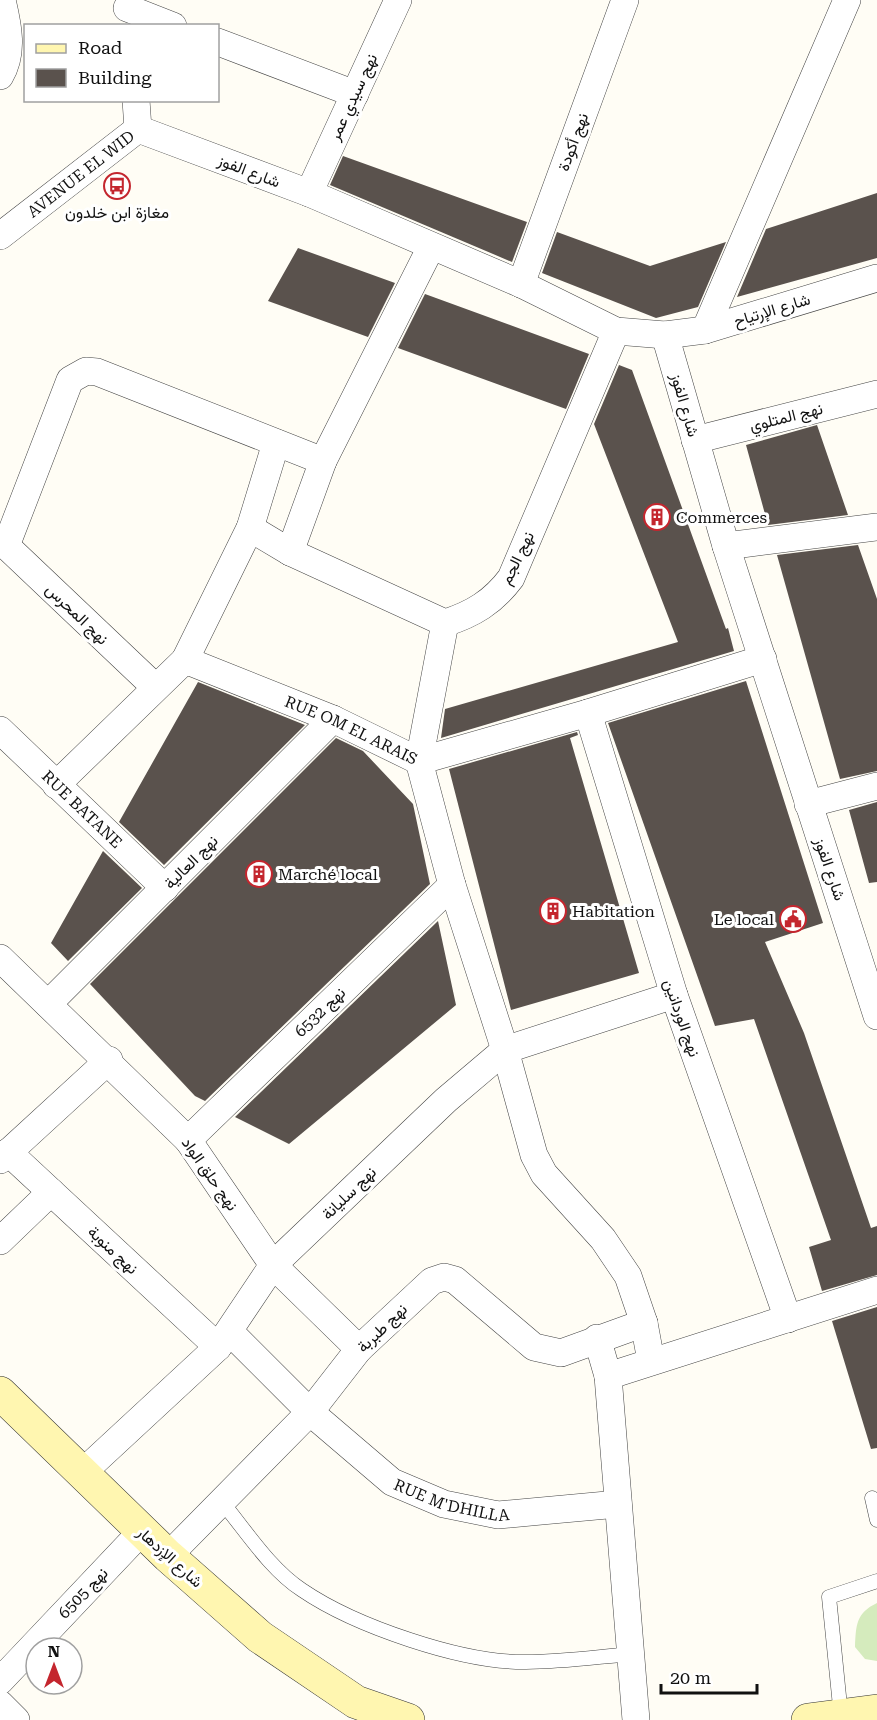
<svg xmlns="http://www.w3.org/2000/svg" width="877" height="1720" viewBox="0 0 877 1720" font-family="'Roboto Serif',Vazirmatn,serif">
	<rect width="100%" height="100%" fill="#fffdf5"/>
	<path fill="#d5ebbd" d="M877 1603V1661L865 1659 855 1647C856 1625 856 1613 877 1603Z"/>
	<path fill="#5a524d" d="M343 156 527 222 512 262 330 185Z
		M877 193V258L737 297 766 229Z
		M557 232 650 266 726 242 698 307 656 318 542 273Z
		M298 248 395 283 368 337 268 301Z
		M425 294 589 354 566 409 398 348Z
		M619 365 632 370 726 629 728 628 734 651 441 738 445 709 678 642 594 424Z
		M817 425 848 515 768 525 746 445Z
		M858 545 877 599V771L840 779 777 555Z
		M746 681 823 923 765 942 804 1033 871 1228 877 1226V1275L822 1291 809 1247 831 1240 754 1019 715 1026 608 723Z
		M198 682 305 725 164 865 119 822Z
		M577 732 578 735 570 738 639 973 511 1010 449 769Z
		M336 738 363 751 413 804 430 884 205 1101 195 1096 90 984Z
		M877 802V882L869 883 849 810Z
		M103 851 142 888 68 961 51 943Z
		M438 921 456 1005 289 1144 235 1117Z
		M877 1307V1448L871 1449 832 1321Z"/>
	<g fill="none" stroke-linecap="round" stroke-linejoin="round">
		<defs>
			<path id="lane" d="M872 1498 877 1520
				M222 1502C246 1531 270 1569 302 1590 355 1626 462 1663 526 1662 561 1662 596 1657 631 1654
				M841 1716 829 1597 877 1581"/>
			<g id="street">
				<path d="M127 8 173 26"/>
				<path d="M218 42 355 94"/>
				<path d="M0 76C14 53 8 25 2 0"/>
				<path d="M138 129 309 193 521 284 616 331 665 335 705 330 877 278"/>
				<path d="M309 193 398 0"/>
				<path id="s1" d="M0 236 138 129 136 100"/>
				<path d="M521 284 625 0"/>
				<path d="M705 330 847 0"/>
				<path d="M665 335 726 546 877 1016"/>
				<path d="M695 440 877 394"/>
				<path d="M250 528 290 552 445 623C473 614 493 602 511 578L616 331"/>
				<path d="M0 540 155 687"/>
				<path d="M6 546 70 380 86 371 97 372 323 461"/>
				<path d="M726 546 877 527"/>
				<path d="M290 552 323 461 431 247"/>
				<path d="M445 623 419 761 452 885 505 1050 534 1155 544 1174 603 1239 628 1276 644 1323 651 1361"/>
				<path d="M185 660 250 528 276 443"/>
				<path d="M588 713 674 995 788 1319"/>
				<path id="s2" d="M0 730 165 888"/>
				<path id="s3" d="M56 785 185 660 333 719 419 761 588 713 763 659"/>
				<path d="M808 804 877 786"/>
				<path d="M0 958 188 1140 273 1265 359 1349"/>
				<path d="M48 1004 333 719"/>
				<path d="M188 1140 452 885"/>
				<path d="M8 1152 218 1347"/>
				<path d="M0 1160 109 1060"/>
				<path d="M0 1241 51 1192"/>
				<path id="s4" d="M230 1332 310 1412 392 1482 444 1504 498 1515 618 1504"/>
				<path d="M597 1338 608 1376 636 1720"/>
				<path d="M608 1376 877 1290"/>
				<path d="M82 1473 218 1347 273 1265 446 1100 505 1050 674 995"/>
				<path d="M168 1556 310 1412 359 1349 432 1281 444 1277 455 1280 534 1347 561 1353 644 1323"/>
				<path d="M0 1681 142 1531"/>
				<path d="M0 1704 16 1720"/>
			</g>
			<path id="secondary" d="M0 1393 168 1556 260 1637 356 1702 408 1720
				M808 1720 877 1711"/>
		</defs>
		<use href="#lane" stroke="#444" stroke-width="15"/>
		<use href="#street" stroke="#444" stroke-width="28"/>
		<use href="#secondary" stroke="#333" stroke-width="34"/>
		<use href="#lane" stroke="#fff" stroke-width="14"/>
		<use href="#street" stroke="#fff" stroke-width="27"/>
		<use href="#secondary" stroke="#fff6b0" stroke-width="33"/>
	</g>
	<defs>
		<symbol id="bus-ring" viewBox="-11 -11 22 22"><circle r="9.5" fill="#fff" stroke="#c4262e" stroke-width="1.5"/><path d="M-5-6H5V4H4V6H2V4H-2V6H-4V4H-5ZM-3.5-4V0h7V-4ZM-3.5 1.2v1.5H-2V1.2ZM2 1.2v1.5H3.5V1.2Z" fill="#c4262e"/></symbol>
		<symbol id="building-ring" viewBox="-11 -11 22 22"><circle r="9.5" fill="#fff" stroke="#c4262e" stroke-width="1.5"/><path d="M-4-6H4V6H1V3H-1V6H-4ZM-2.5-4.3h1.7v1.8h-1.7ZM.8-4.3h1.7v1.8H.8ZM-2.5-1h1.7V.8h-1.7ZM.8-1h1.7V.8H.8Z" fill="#c4262e"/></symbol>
		<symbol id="civic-ring" viewBox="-11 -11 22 22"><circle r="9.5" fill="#fff" stroke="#c4262e" stroke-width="1.5"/><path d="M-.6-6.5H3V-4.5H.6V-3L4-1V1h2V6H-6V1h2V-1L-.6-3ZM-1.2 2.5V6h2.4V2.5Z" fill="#c4262e"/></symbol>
	</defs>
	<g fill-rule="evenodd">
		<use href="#bus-ring" x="102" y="171" width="30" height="30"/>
		<use href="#building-ring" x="642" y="502" width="30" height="30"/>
		<use href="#building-ring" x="244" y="859" width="30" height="30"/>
		<use href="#building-ring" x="538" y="896" width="30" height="30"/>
		<use href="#civic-ring" x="778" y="904" width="30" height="30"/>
	</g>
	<g text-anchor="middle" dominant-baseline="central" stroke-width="6" stroke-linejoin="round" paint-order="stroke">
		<g font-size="16" fill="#111" stroke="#fff">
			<text transform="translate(353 97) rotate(-65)">نهج سيدي عمر</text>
			<text transform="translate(573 142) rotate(-70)">نهج أكودة</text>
			<text transform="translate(249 171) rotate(21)">شارع الفوز</text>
			<text stroke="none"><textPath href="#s1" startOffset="102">AVENUE EL WID</textPath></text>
			<text transform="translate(772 310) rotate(-17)">شارع الإرتياح</text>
			<text transform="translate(685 405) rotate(74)">شارع الفوز</text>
			<text transform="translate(786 417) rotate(-14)">نهج المتلوي</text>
			<text transform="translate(517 558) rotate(-64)">نهج الجم</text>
			<text transform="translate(77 614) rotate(44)">نهج المحرس</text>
			<text stroke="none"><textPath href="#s3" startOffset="360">RUE OM EL ARAIS</textPath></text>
			<text stroke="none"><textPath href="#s2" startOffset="114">RUE BATANE</textPath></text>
			<text transform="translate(191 862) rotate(-45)">نهج العالية</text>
			<text transform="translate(830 869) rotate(71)">شارع الفوز</text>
			<text transform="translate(320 1012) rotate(-44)">نهج 6532</text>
			<text transform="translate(682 1018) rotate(71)">نهج الوردانين</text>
			<text transform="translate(210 1174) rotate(55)">نهج حلق الواد</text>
			<text transform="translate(349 1193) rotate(-44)">نهج سليانة</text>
			<text transform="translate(113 1250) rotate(43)">نهج منوبة</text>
			<text transform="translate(382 1328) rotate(-44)">نهج طبربة</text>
			<text stroke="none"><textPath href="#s4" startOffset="284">RUE M'DHILLA</textPath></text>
			<text transform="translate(170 1557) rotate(42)">شارع الإزدهار</text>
			<text transform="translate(83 1593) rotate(-46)">نهج 6505</text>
		</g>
		<g font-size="16" fill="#111" stroke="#fff" text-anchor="start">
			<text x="117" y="212" text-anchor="middle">مغازة ابن خلدون</text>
			<text x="676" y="517">Commerces</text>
			<text x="278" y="874">Marché local</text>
			<text x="572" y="911">Habitation</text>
			<text x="774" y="919" text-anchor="end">Le local</text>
		</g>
	</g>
	<rect x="24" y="24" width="195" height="78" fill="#ffffff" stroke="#a0a0a0" stroke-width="1.5"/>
	<rect x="36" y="44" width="30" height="9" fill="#fff6b0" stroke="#a0a0a0" stroke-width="1.5"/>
	<text x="78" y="54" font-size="18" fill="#111111">Road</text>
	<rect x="36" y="69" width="30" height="18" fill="#5a524d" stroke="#a0a0a0" stroke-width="1.5"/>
	<text x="78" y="84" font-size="18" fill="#111111">Building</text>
	<g transform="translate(54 1666)"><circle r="28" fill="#ffffff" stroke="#a0a0a0" stroke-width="1.5"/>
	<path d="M0-4.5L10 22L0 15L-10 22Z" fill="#c4262e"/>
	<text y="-9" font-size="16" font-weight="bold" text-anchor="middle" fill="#111111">N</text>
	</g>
	<path d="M661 1684v9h96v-9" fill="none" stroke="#111111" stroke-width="3"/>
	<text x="670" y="1684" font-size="18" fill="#111111" stroke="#ffffff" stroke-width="4.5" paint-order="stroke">20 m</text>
</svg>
